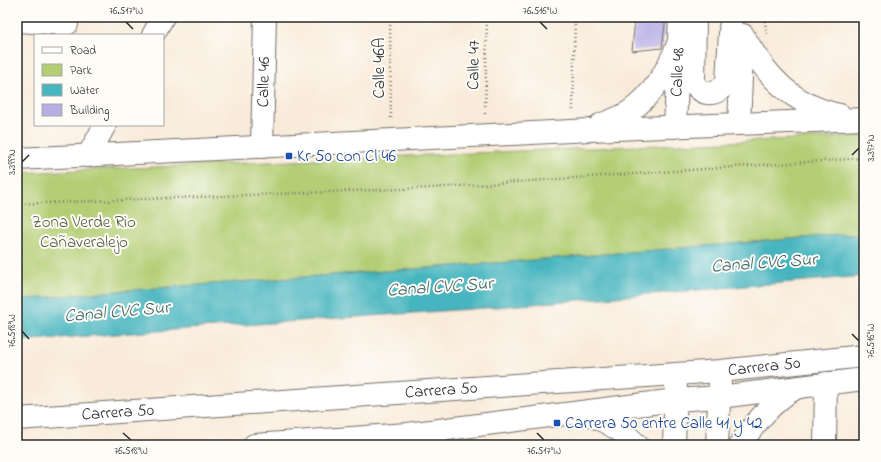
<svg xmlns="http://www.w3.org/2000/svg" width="881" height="462" viewBox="0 0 881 462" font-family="'Indie Flower',sans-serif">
	<rect width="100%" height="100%" fill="#fdfcf7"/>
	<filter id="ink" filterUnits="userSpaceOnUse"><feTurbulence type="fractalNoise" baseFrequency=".025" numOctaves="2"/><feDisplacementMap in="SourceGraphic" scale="8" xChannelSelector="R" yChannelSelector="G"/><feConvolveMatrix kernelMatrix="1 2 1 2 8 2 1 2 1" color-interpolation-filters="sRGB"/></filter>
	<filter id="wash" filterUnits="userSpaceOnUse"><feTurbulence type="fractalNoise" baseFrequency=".012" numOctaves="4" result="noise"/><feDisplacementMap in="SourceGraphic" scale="16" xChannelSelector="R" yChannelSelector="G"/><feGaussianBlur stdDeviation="0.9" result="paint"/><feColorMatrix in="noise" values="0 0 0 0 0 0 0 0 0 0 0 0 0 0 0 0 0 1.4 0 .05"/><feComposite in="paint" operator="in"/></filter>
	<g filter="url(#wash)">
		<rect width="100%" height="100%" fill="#f9ebda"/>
		<path fill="#b3ce74" stroke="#6f7c50" d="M864 136V233L508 262 117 291 17 300V173Z"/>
		<path fill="#46b5bf" stroke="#387075" d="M864 233V276L484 308 17 341V300L117 291 508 262Z"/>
		<g id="blocks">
			<path fill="#b7aee5" d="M635 17H666L662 48 632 51Z"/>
		</g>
	</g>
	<g filter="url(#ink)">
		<use href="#blocks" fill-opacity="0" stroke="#736e68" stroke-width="1"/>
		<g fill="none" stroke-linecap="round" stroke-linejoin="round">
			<defs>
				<g id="minor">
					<path d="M695 17 694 83C704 98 719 96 727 80L731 17"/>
					<path d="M17 21 67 24"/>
					<path d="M153 35 163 17"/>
					<path d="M743 35C766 76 792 105 840 115"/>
					<path d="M739 124 742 56"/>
					<path d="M600 125C609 121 620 118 629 112 653 95 667 71 678 44"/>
					<path id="s1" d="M675 127 680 17"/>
					<path id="s2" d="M262 147 265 17"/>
					<path d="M88 156 105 125"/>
					<path d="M17 159 590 130 864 119"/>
					<path d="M582 412C602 419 622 430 637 445"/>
					<path id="s3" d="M17 419 720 371 864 356"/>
					<path d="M254 445 407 434 676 400 719 397 864 379"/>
					<path d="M674 445 676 386"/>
					<path d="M717 445 720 382"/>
					<path d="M740 445C755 423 773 400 796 388"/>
					<path d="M825 445 826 383"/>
				</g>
			</defs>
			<use href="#minor" stroke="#736e68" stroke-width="24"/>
			<path stroke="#736e68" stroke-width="2.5" stroke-dasharray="1 3" stroke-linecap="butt" d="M390 17 391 119
				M764 17 767 34
				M573 110 575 17
				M485 114 487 17
				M17 204 429 188 864 158"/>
			<use href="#minor" stroke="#fff" stroke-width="22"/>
		</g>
	</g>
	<path fill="none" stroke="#2b2b2b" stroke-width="1.5" d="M126 22 133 29M540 22 547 29M852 155 859 148M22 162 29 155M22 331 29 339M852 334 859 341M123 433 131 440M537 433 544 440"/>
	<g fill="#1a4fb4" stroke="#fdfcf7" stroke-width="1.5">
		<rect x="285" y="152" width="8" height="8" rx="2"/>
		<rect x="553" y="419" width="8" height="8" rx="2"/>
	</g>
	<g text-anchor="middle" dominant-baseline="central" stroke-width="4" stroke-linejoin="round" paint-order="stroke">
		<g font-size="17" fill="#2b2b2b" stroke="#fdfcf7">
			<text transform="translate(474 65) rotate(-89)">Calle 47</text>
			<text transform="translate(379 68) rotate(-90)">Calle 46A</text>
			<text stroke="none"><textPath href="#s1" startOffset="55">Calle 48</textPath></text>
			<text stroke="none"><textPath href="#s2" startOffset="65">Calle 46</textPath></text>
			<text stroke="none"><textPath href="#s3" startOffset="749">Carrera 50</textPath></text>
			<text stroke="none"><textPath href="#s3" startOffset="425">Carrera 50</textPath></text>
			<text stroke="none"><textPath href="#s3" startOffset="101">Carrera 50</textPath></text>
		</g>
		<g font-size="17" fill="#164399" stroke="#fdfcf7" text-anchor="start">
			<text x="297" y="156">Kr 50 con Cl 46</text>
			<text x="565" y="423">Carrera 50 entre Calle 41 y 42</text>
		</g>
		<g font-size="17" fill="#545c41" stroke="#fdfcf7">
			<text x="84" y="222">Zona Verde Rio<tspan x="84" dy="20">Cañaveralejo</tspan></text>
		</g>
		<g font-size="18" font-style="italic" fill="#366266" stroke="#fdfcf7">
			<text transform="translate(764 264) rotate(-4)">Canal CVC Sur</text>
			<text transform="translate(440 288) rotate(-4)">Canal CVC Sur</text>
			<text transform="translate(117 313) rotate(-5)">Canal CVC Sur</text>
		</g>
	</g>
	<rect width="881" height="462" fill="none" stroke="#fdfcf7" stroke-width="44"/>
	<rect x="34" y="34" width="130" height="92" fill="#fdfcf7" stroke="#a9a8a5"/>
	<rect x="42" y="47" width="20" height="6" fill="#ffffff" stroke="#a9a8a5"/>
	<text x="70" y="54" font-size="12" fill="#2b2b2b">Road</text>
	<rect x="42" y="64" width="20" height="12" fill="#b3ce74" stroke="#a9a8a5"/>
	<text x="70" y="74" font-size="12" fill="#2b2b2b">Park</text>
	<rect x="42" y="84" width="20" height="12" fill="#46b5bf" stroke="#a9a8a5"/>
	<text x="70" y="94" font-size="12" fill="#2b2b2b">Water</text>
	<rect x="42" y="104" width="20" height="12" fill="#b7aee5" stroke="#a9a8a5"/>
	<text x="70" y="114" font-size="12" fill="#2b2b2b">Building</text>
	<rect x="22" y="22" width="837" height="418" fill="none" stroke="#2b2b2b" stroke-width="1.5"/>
	<g font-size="10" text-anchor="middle" fill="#2b2b2b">
		<text x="126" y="14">76.517°W</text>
		<text x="540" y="14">76.516°W</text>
		<text transform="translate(870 148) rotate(-90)" y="4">3.397°N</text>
		<text transform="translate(11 162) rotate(-90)" y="4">3.399°N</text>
		<text transform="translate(11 331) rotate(-90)" y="4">76.518°W</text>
		<text transform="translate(870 341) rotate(-90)" y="4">76.516°W</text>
		<text x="131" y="454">76.518°W</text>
		<text x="544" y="454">76.517°W</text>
	</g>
</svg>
